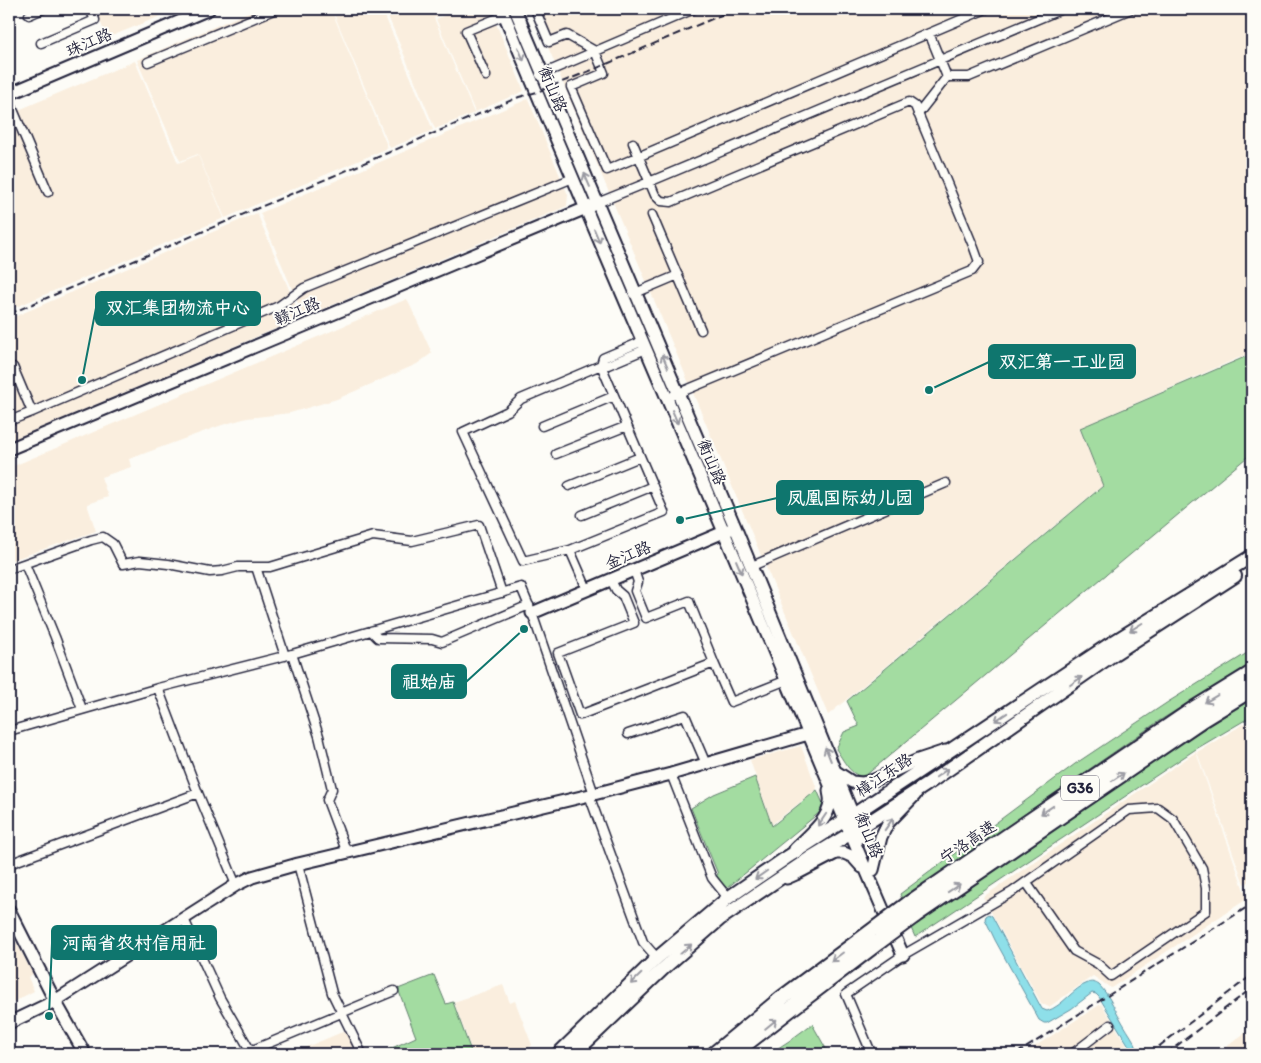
<svg xmlns="http://www.w3.org/2000/svg" width="1261" height="1063" viewBox="0 0 1261 1063" font-family="Itim,'LXGW WenKai TC',sans-serif">
	<rect width="100%" height="100%" fill="#fdfcf7"/>
	<filter id="ink" filterUnits="userSpaceOnUse"><feTurbulence type="fractalNoise" baseFrequency=".02" numOctaves="2"/><feDisplacementMap in="SourceGraphic" scale="10" xChannelSelector="R" yChannelSelector="G"/><feConvolveMatrix kernelMatrix="1 2 1 2 8 2 1 2 1" color-interpolation-filters="sRGB"/></filter>
	<g filter="url(#ink)">
		<path fill="#faeede" d="M95 9H160L163 15 107 38Z
			M255 9H331L388 148 225 218 198 154 180 161 137 60Z
			M332 9H382L433 130 390 148Z
			M385 9H455L434 18 474 113 435 129Z
			M459 9H490L524 91 475 112 436 19Z
			M532 9H1252V352L1079 428 1103 485 828 715Z
			M135 61 178 163 198 155 224 218 9 310V114Z
			M528 99 568 195 567 206 304 317 260 213Z
			M257 213 301 318 9 441V319Z
			M407 299 432 353 417 364 337 399 290 413 247 418 222 425 129 459 131 467 101 477 108 497 87 504 96 531 9 561V468Z
			M1252 719V881L1244 884 1197 752Z
			M801 746 817 789 772 824 750 760Z
			M1196 752 1247 899 1111 988 1093 976 1049 1007 1041 1003 983 897Z
			M9 929 33 974 28 977 34 991 9 1004Z
			M503 985 510 1003 515 1001 532 1045 522 1054H473L454 1002Z
			M1101 1004 1111 1019 1065 1054H1023Z
			M1115 1026 1131 1053 1128 1054H1078Z
			M347 1030 360 1054H290Z
			M1246 1032 1252 1043V1054H1217Z"/>
		<path fill="#a3dca1" stroke="#627f6e" d="M1252 354V453L865 776C851 778 843 759 836 749L844 732 859 726 847 701 1103 486 1080 428Z
			M1252 650V663L1159 721 902 899 900 894 1075 764 1168 702Z
			M1252 699V716L1196 749 915 937 911 928 966 888 1133 773Z
			M755 777 772 826 817 790 825 808 727 888 716 877 718 874 691 808 714 794Z
			M434 975 446 1004 453 1002 472 1054H379L416 1037 398 989Z
			M812 1024 829 1054H769L789 1041Z"/>
		<path fill="#8edfe9" stroke="#6393a3" d="M989 914 992 916 1042 1009 1047 1011C1063 1006 1073 988 1088 983 1092 981 1096 983 1099 985 1110 996 1116 1012 1124 1025 1128 1032 1134 1040 1137 1048L1133 1051 1131 1049 1099 997 1096 994 1092 993 1071 1009 1047 1023H1044L1039 1020 995 940 985 919 986 916Z"/>
		<g fill="none" stroke-linecap="round" stroke-linejoin="round">
			<defs>
				<path id="street" d="M535 9 549 42 567 35 595 51 604 73 571 87 607 170 986 9
					M29 15 43 9
					M41 43 95 20 90 9
					M148 62 276 9
					M540 75 694 9
					M486 76 466 31 505 15
					M947 77H969L1131 9
					M9 100 48 192
					M918 114 947 77 929 33
					M633 143 655 195 661 201 671 202 909 102 915 106 974 248 979 262 972 271 674 395
					M597 203 649 182 1062 9
					M652 215 701 330
					M633 294 678 275
					M643 341 603 358 601 365H608L646 349
					M9 366 13 367 32 412 9 421
					M32 412 279 306 304 288 573 178
					M542 426 614 396
					M556 454 627 426
					M569 486 640 457
					M582 515 653 486
					M570 550 523 561 463 432 508 411 521 399 601 365 664 512 570 550 587 589
					M25 564 55 637 82 709
					M752 566 946 483
					M256 567 285 656
					M9 569 91 540 103 537 113 544 123 564 140 561 168 564 210 572 222 571 238 567H270L373 536 412 541 479 525 502 593
					M611 580 616 590 623 596 634 623 558 653 580 715 714 663 689 601 646 618 635 591 638 582 634 570
					M371 631 378 638 432 639 442 642 529 605
					M292 654 319 736 332 789 327 800 347 853
					M714 663 731 702 787 680
					M158 688 198 793 236 885
					M9 731 158 688 292 654 521 587 532 613 594 794
					M628 734 685 715 706 764
					M671 774 712 878 728 898
					M589 795 643 942 657 958
					M9 864 198 793
					M298 864 332 993 362 1054
					M184 919 220 998 250 1050
					M243 1054 394 991
					M866 1054 870 1050 846 994 903 955 1012 892 1026 882 1129 810 1158 808 1173 819 1202 868 1206 888V911L1111 976 1098 964 1074 951 1026 882
					M1072 1054 1110 1025"/>
				<path id="secondary" d="M502 9C574 184 650 357 724 532 784 673 841 815 903 955
					M515 9 735 527 853 815 861 837
					M9 94 209 9
					M9 449 591 206
					M532 613 731 529
					M835 771 852 782 862 783 874 780 918 760 945 751
					M795 849C807 837 829 820 830 802 831 798 829 794 829 790
					M873 870 881 837 888 823 915 795
					M787 878 796 874 836 853H844L853 857 862 867
					M9 910 55 1001 85 1054
					M9 1023 55 1001 236 885 252 877 298 864 594 794 671 774 815 732"/>
				<path id="primary" d="M558 1054 657 958 728 898 786 858 853 815 1110 644 1252 556
					M574 1054 664 968 720 919 810 858 858 829 926 785 1114 654 1235 576"/>
				<path id="highway" d="M908 904 1195 708 1252 673
					M914 916 1203 719 1252 689
					M714 1054 782 998 876 928
					M733 1054 792 1008 880 941"/>
			</defs>
			<use href="#street" stroke="#22223b" stroke-width="11"/>
			<use href="#secondary" stroke="#22223b" stroke-width="15"/>
			<use href="#primary" stroke="#22223b" stroke-width="16"/>
			<use href="#highway" stroke="#22223b" stroke-width="18"/>
			<use href="#street" stroke="#fdfcf7" stroke-width="8"/>
			<use href="#secondary" stroke="#fdfcf7" stroke-width="11"/>
			<use href="#primary" stroke="#fdfcf7" stroke-width="12"/>
			<use href="#highway" stroke="#fdfcf7" stroke-width="14"/>
			<path stroke="#22223b" stroke-width="2" stroke-dasharray="8 4" stroke-linecap="butt" d="M9 314 519 97 537 92 602 66 735 9
				M1016 1054 1252 904
				M1149 1054 1252 975
				M1166 1054 1252 988"/>
			<defs>
				<path id="highway-bridge" d="M876 928 908 904
					M880 941 914 916"/>
			</defs>
			<use href="#highway-bridge" stroke="#22223b" stroke-width="18" stroke-linecap="butt"/>
			<use href="#highway-bridge" stroke="#fdfcf7" stroke-width="14"/>
		</g>
		<defs><path id="oneway-shaft" d="M-6 0H5M1.5-3L5.5 0L1.5 3" fill="none" stroke-width="1.6" stroke-linecap="round" stroke-linejoin="round" transform="scale(1.25)"/></defs>
		<g stroke="#9a9aa2">
			<use href="#oneway-shaft" transform="translate(521 54) rotate(67)"/>
			<use href="#oneway-shaft" transform="translate(587 180) rotate(-113)"/>
			<use href="#oneway-shaft" transform="translate(597 236) rotate(67)"/>
			<use href="#oneway-shaft" transform="translate(665 361) rotate(-113)"/>
			<use href="#oneway-shaft" transform="translate(675 417) rotate(67)"/>
			<use href="#oneway-shaft" transform="translate(739 567) rotate(67)"/>
			<use href="#oneway-shaft" transform="translate(1136 627) rotate(148)"/>
			<use href="#oneway-shaft" transform="translate(1076 681) rotate(-35)"/>
			<use href="#oneway-shaft" transform="translate(1211 699) rotate(149)"/>
			<use href="#oneway-shaft" transform="translate(1001 717) rotate(146)"/>
			<use href="#oneway-shaft" transform="translate(828 754) rotate(-112)"/>
			<use href="#oneway-shaft" transform="translate(942 773) rotate(-35)"/>
			<use href="#oneway-shaft" transform="translate(1118 777) rotate(-34)"/>
			<use href="#oneway-shaft" transform="translate(1047 810) rotate(146)"/>
			<use href="#oneway-shaft" transform="translate(822 820) rotate(124)"/>
			<use href="#oneway-shaft" transform="translate(889 824) rotate(-55)"/>
			<use href="#oneway-shaft" transform="translate(761 875) rotate(145)"/>
			<use href="#oneway-shaft" transform="translate(954 888) rotate(-34)"/>
			<use href="#oneway-shaft" transform="translate(686 949) rotate(-41)"/>
			<use href="#oneway-shaft" transform="translate(837 957) rotate(143)"/>
			<use href="#oneway-shaft" transform="translate(636 979) rotate(136)"/>
			<use href="#oneway-shaft" transform="translate(771 1024) rotate(-39)"/>
		</g>
	</g>
	<g text-anchor="middle" dominant-baseline="central" stroke-width="4" stroke-linejoin="round" paint-order="stroke">
		<rect fill="#fdfcf7" stroke="#646373" stroke-width="1" x="1061" y="775.5" width="38" height="25" rx="4"/>
		<g font-size="15" font-weight="bold" fill="#22223b">
			<text x="1080" y="788">G36</text>
		</g>
		<g font-size="16" fill="#22223b" stroke="#fdfcf7">
			<text transform="translate(89 42) rotate(-23)">珠江路</text>
			<text transform="translate(553 89) rotate(67)">衡山路</text>
			<text transform="translate(297 311) rotate(-23)">赣江路</text>
			<text transform="translate(712 462) rotate(67)">衡山路</text>
			<text transform="translate(628 555) rotate(-23)">金江路</text>
			<text transform="translate(884 775) rotate(-34)">樟江东路</text>
			<text transform="translate(869 835) rotate(68)">衡山路</text>
			<text transform="translate(968 842) rotate(-34)">宁洛高速</text>
		</g>
	</g>
	<path fill="none" stroke="#0f766e" stroke-width="2" d="M82 380L96 308M929 390L989 362M680 520L777 498M524 629L466 682M49 1016L52 943"/>
	<g fill="#0f766e" stroke="#fdfcf7" stroke-width="2">
		<circle cx="82" cy="380" r="5"/>
		<circle cx="929" cy="390" r="5"/>
		<circle cx="680" cy="520" r="5"/>
		<circle cx="524" cy="629" r="5"/>
		<circle cx="49" cy="1016" r="5"/>
	</g>
	<g fill="#0f766e" stroke="#0f766e" stroke-width="2">
		<rect x="96" y="292" width="164" height="33" rx="5"/>
		<rect x="989" y="345" width="146" height="33" rx="5"/>
		<rect x="777" y="481" width="146" height="33" rx="5"/>
		<rect x="392" y="665" width="74" height="33" rx="5"/>
		<rect x="52" y="926" width="164" height="33" rx="5"/>
	</g>
	<g font-size="18" text-anchor="middle" font-weight="bold" fill="#fff">
		<text x="178" y="314">双汇集团物流中心</text>
		<text x="1062" y="368">双汇第一工业园</text>
		<text x="850" y="504">凤凰国际幼儿园</text>
		<text x="429" y="688">祖始庙</text>
		<text x="134" y="949">河南省农村信用社</text>
	</g>
	<rect width="1261" height="1063" fill="none" stroke="#fdfcf7" stroke-width="30"/>
	<rect x="15" y="15" width="1231" height="1033" fill="none" stroke="#22223b" stroke-width="2" filter="url(#ink)"/>
</svg>
